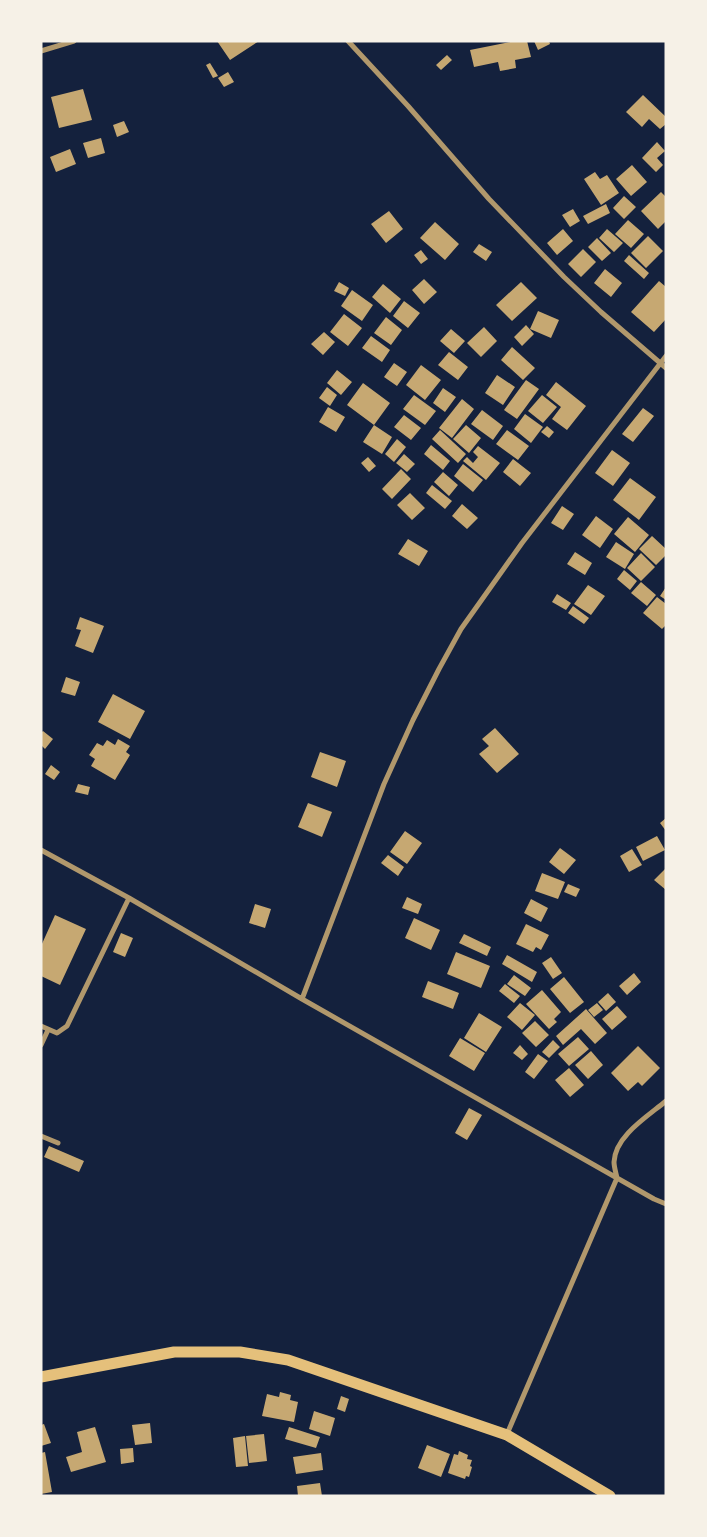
<svg xmlns="http://www.w3.org/2000/svg" width="707" height="1537" viewBox="0 0 707 1537" font-family="'Golos Text',sans-serif">
	<rect width="100%" height="100%" fill="#14213d"/>
	<path fill="#c6a872" d="M217 41H259L230 60Z
		M515 41H527L531 57 515 60 516 68 500 71 498 62 474 67 470 50Z
		M534 41H549L550 44 538 50Z
		M447 55 452 60 441 70 436 65Z
		M210 63 218 76 213 78 206 65Z
		M228 72 234 82 224 87 218 78Z
		M83 89 92 120 59 128 51 97Z
		M643 95 666 117V124L660 129 649 119 642 127 626 112Z
		M124 121 129 132 117 137 113 125Z
		M101 138 105 153 88 158 83 143Z
		M657 142 665 151 657 158 663 165 656 172 642 158Z
		M70 149 76 164 56 172 50 157Z
		M632 165 647 182 631 196 616 179Z
		M595 172 600 179 607 175 619 193 601 205 584 179Z
		M661 192 666 197V221L658 229 641 211Z
		M624 196 636 207 624 219 613 208Z
		M606 204 610 213 588 224 583 216Z
		M573 209 580 221 570 227 562 215Z
		M389 211 403 229 386 243 371 224Z
		M628 220 644 234 631 248 615 234Z
		M435 222 459 244 445 260 420 238Z
		M563 229 573 241 557 255 547 243Z
		M607 229 623 243 614 252 599 238Z
		M648 236 663 251 646 268 631 253Z
		M597 238 611 253 602 261 588 247Z
		M479 244 492 252 486 261 473 252Z
		M583 249 596 262 581 277 568 264Z
		M421 250 428 259 421 264 414 255Z
		M629 255 649 273 644 279 624 261Z
		M605 269 622 283 611 297 594 283Z
		M424 279 437 292 424 304 412 290Z
		M659 281 666 287V319L654 332 631 312Z
		M339 282 349 288 345 296 334 291Z
		M521 282 537 298 512 321 496 305Z
		M383 284 401 299 390 313 372 297Z
		M352 290 373 305 362 321 341 306Z
		M404 301 420 313 408 328 393 316Z
		M538 311 559 320 551 338 530 329Z
		M344 314 362 328 348 346 330 332Z
		M386 317 402 330 391 345 374 333Z
		M526 325 534 334 522 346 514 337Z
		M484 327 497 341 481 357 467 343Z
		M451 329 465 341 454 353 440 341Z
		M324 332 335 342 323 355 311 344Z
		M371 336 390 350 382 362 362 348Z
		M512 347 535 368 523 380 501 360Z
		M449 352 468 367 458 380 438 365Z
		M394 363 407 372 397 386 384 377Z
		M421 365 441 380 425 400 406 385Z
		M337 370 352 382 341 395 327 383Z
		M497 375 515 387 503 405 485 393Z
		M526 380 539 389 517 419 504 410Z
		M556 382 586 406 567 430 552 419 561 407 546 395Z
		M363 383 390 403 374 425 347 405Z
		M327 387 337 395 330 406 319 398Z
		M443 388 456 397 445 412 433 403Z
		M414 395 436 411 425 425 403 409Z
		M542 395 557 407 543 423 528 411Z
		M462 399 474 409 452 438 439 428Z
		M328 407 345 417 336 432 319 422Z
		M643 408 654 416 633 442 622 434Z
		M482 410 503 426 493 440 471 424Z
		M525 414 543 427 531 443 514 429Z
		M404 415 421 428 411 440 394 427Z
		M374 425 392 437 382 454 363 442Z
		M466 425 481 438 469 453 453 439Z
		M547 426 554 432 549 438 541 432Z
		M440 430 466 454 458 463 432 439Z
		M507 430 529 446 518 460 496 444Z
		M397 439 406 447 394 462 385 454Z
		M431 445 450 461 443 470 424 454Z
		M478 446 500 463 486 480 463 461 467 457 473 463 478 457 473 452Z
		M612 450 630 463 613 486 595 473Z
		M404 454 415 464 407 472 396 463Z
		M368 457 376 466 369 472 361 463Z
		M513 459 531 473 520 486 503 472Z
		M463 464 483 480 473 492 454 476Z
		M401 469 411 479 392 499 382 489Z
		M443 472 458 485 449 496 434 482Z
		M630 478 656 497 639 520 613 500Z
		M432 485 452 501 445 509 426 493Z
		M410 493 425 508 412 520 397 505Z
		M462 504 478 518 467 529 452 516Z
		M562 506 574 514 563 530 551 523Z
		M596 516 613 529 600 548 582 535Z
		M628 517 649 535 635 552 614 534Z
		M652 536 666 549V555L656 565 639 549Z
		M408 539 428 551 419 566 398 554Z
		M616 542 634 554 625 569 606 557Z
		M575 552 592 563 585 575 567 564Z
		M641 553 655 567 641 581 627 568Z
		M624 570 637 581 630 590 617 579Z
		M641 582 656 595 647 606 631 593Z
		M588 585 605 596 591 615 574 604Z
		M666 587V600L660 596Z
		M557 594 571 603 566 610 552 602Z
		M657 597 666 604V625L662 629 643 613Z
		M573 606 589 618 584 624 568 613Z
		M80 617 104 626 93 653 75 646 81 630 76 629Z
		M66 677 80 682 75 696 61 692Z
		M113 694 145 711 130 739 98 722Z
		M495 728 519 754 497 773 479 754 489 746 482 739Z
		M43 731 53 739 45 749 41 745V733Z
		M118 739 130 746 126 752 130 755 115 780 91 766 95 759 89 755 97 743 103 746 107 740 115 745Z
		M320 752 346 761 337 787 311 777Z
		M51 765 60 772 54 780 45 774Z
		M78 784 90 787 88 795 75 792Z
		M308 803 332 812 322 837 298 827Z
		M666 818V831L660 823Z
		M405 831 422 843 407 864 390 852Z
		M657 836 665 850 643 861 636 847Z
		M560 848 576 860 564 874 549 862Z
		M632 849 642 865 629 872 620 856Z
		M388 855 404 867 398 876 381 863Z
		M666 868V890L654 880Z
		M542 873 565 882 558 899 535 891Z
		M568 884 580 889 576 897 564 892Z
		M407 897 422 904 418 914 402 908Z
		M531 899 548 908 541 922 524 913Z
		M255 904 271 909 265 928 249 923Z
		M55 915 86 929 60 985 41 976V946Z
		M414 918 440 930 431 950 405 938Z
		M526 924 549 935 541 950 536 947 533 952 516 944Z
		M121 933 133 938 125 957 113 952Z
		M464 934 491 947 487 956 459 943Z
		M456 952 490 966 481 988 447 974Z
		M507 955 537 972 532 982 502 964Z
		M551 957 562 973 553 979 542 963Z
		M634 973 641 982 627 995 619 986Z
		M514 975 531 988 525 996 507 984Z
		M564 977 584 1002 570 1013 550 989Z
		M428 981 459 993 453 1009 422 997Z
		M505 984 520 996 514 1003 499 991Z
		M542 990 561 1012 554 1019 557 1022 549 1029 526 1004Z
		M608 993 616 1002 606 1011 598 1002Z
		M520 1003 535 1015 522 1030 507 1017Z
		M597 1003 603 1010 594 1017 588 1010Z
		M617 1006 627 1017 612 1030 602 1019Z
		M586 1009 607 1033 595 1044 581 1029 563 1045 556 1036Z
		M479 1013 502 1027 486 1052 464 1038Z
		M535 1021 549 1035 536 1047 522 1033Z
		M578 1037 589 1049 569 1066 558 1054Z
		M460 1038 485 1053 474 1071 449 1056Z
		M553 1040 560 1047 549 1058 542 1052Z
		M520 1045 528 1054 522 1060 513 1053Z
		M638 1046 660 1068 642 1086 638 1082 628 1091 611 1073Z
		M591 1051 603 1065 588 1079 575 1065Z
		M538 1054 548 1061 534 1079 525 1072Z
		M569 1068 584 1085 570 1097 555 1080Z
		M469 1108 482 1115 467 1140 455 1133Z
		M49 1146 84 1161 79 1172 44 1157Z
		M280 1392 291 1395 290 1400 298 1402 294 1422 262 1416 267 1394 279 1397Z
		M341 1396 349 1399 345 1412 337 1409Z
		M314 1411 335 1418 330 1436 309 1429Z
		M150 1423 152 1443 135 1445 132 1425Z
		M44 1424 51 1443 41 1446V1425Z
		M95 1427 106 1462 71 1472 66 1457 82 1452 77 1432Z
		M289 1427 320 1437 316 1448 285 1439Z
		M264 1434 267 1461 249 1463 246 1436Z
		M245 1436 248 1466 236 1467 233 1438Z
		M427 1445 450 1454 441 1477 418 1468Z
		M133 1448 134 1462 121 1464 120 1449Z
		M459 1451 468 1455 467 1459 472 1460 470 1466 472 1467 469 1477 466 1476 465 1479 448 1473 454 1454 458 1455Z
		M45 1452 52 1492 41 1494V1453Z
		M321 1453 323 1470 296 1474 293 1457Z
		M320 1483 322 1496H298L297 1486Z"/>
	<g fill="none" stroke-linecap="round" stroke-linejoin="round">
		<path stroke="#b1986c" stroke-width="5" d="M348 41 408 106 489 199 564 277 601 312 666 368
			M41 51 74 41
			M41 850 129 898 302 999 654 1199 666 1204
			M302 999 384 784 413 720 439 669 461 629 522 543 666 356
			M41 1026 57 1033 67 1026 129 898
			M41 1045 48 1030
			M41 1136 58 1143
			M507 1434 617 1178C616 1173 614 1167 614 1162 615 1136 648 1116 666 1101"/>
		<path stroke="#e5c07b" stroke-width="11" d="M41 1377 174 1352H240L288 1360 507 1435 610 1496"/>
	</g>
	<rect width="707" height="1537" fill="none" stroke="#f6f1e7" stroke-width="85"/>
</svg>
